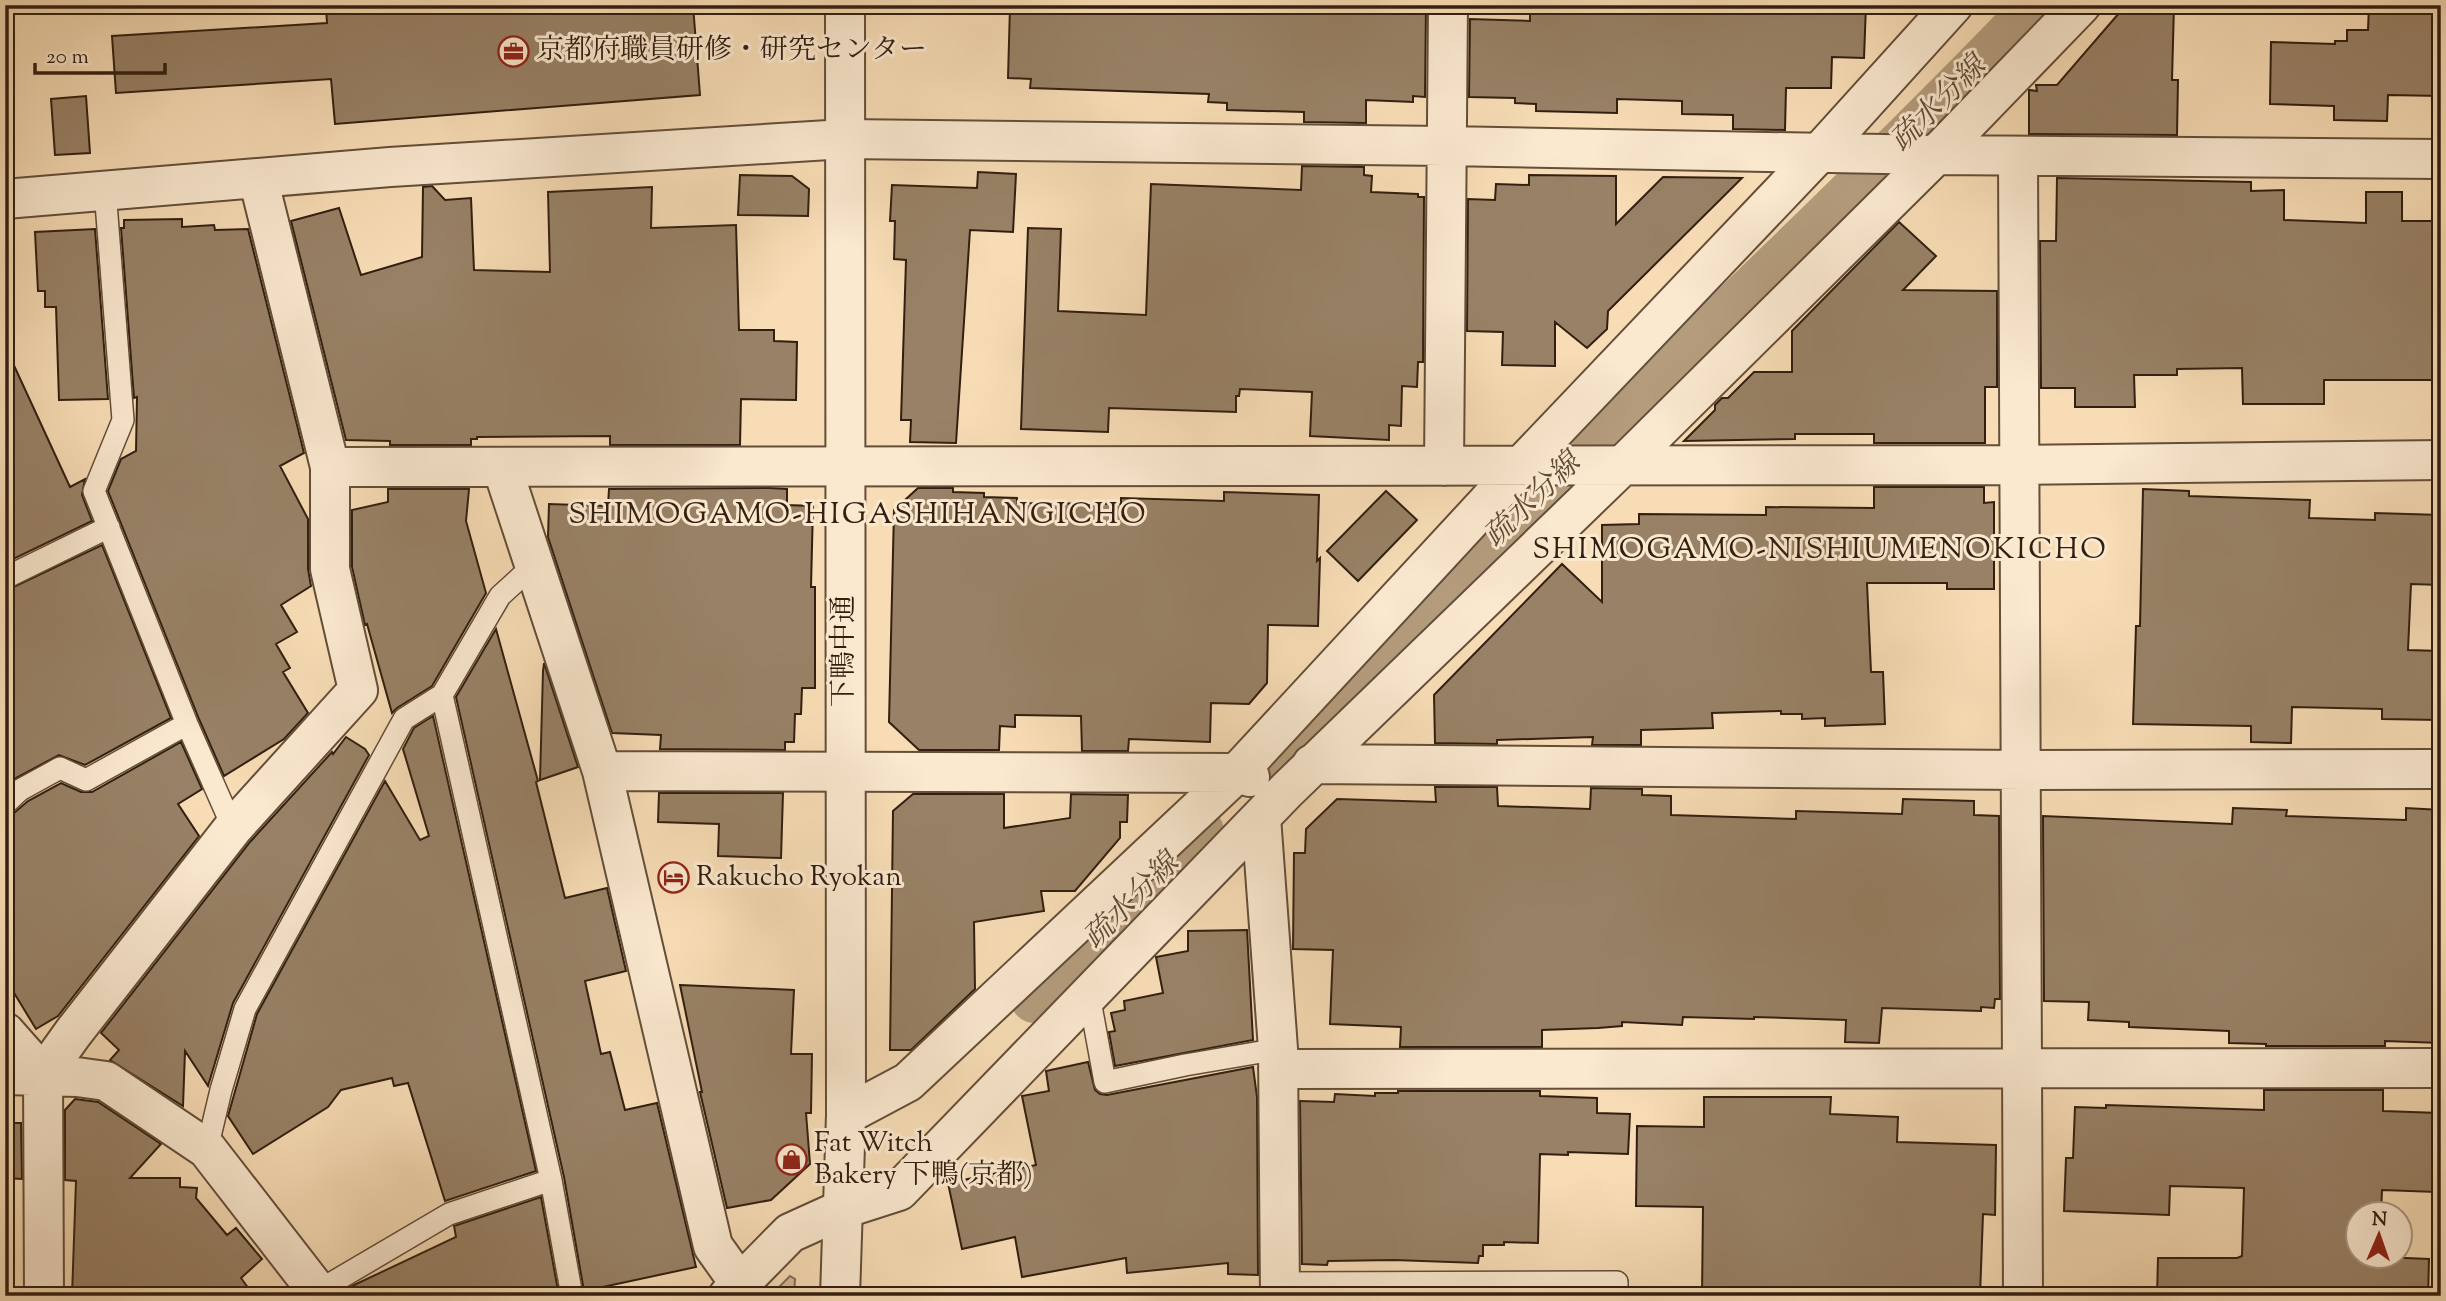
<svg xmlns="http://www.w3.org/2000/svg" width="2446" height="1301" viewBox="0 0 2446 1301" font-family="'Sorts Mill Goudy','Noto Serif JP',serif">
	<rect width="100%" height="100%" fill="#f7dcb5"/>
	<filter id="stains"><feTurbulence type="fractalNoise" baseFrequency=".00286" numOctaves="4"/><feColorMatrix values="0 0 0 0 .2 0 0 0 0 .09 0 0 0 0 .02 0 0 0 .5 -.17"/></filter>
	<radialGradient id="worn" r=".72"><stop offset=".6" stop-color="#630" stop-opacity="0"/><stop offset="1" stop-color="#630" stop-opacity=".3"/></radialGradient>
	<path fill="#d6bc99" stroke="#846e54" stroke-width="2" d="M790 1276 795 1279 794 1296H770Z"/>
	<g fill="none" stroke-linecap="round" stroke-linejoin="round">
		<path stroke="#b49c7d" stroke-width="46" d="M1271 760C1348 684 1424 607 1501 532 1680 356 1863 186 2037 5
			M1034 1000 1201 831"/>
	</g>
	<path fill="#988166" stroke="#321f10" stroke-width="2" d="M358 5H693L700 95 335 124 331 79 116 93 112 36 327 23 326 8Z
		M1060 5H1426L1425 97 1413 96V102L1366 100V123L1304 122V112L1227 110V103L1208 102 1209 94 1030 88 1031 79 1008 78 1010 6 1060 8Z
		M1631 5 1691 8V5H1866L1864 58 1832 57 1831 88H1786L1785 130 1733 129V115L1682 114V101L1617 99V113L1536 111V104L1515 103V98L1469 97 1470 19 1530 21V8L1631 12Z
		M2126 5H2174L2172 80H2178L2177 135 2029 134V90L2037 91 2036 85H2057Z
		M2369 5H2441V96L2388 95 2387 121 2334 120V106L2270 104 2271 42 2335 44V41H2347V30H2368Z
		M86 96 90 153 55 155 51 99Z
		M1302 166 1364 167V175L1372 176 1371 192 1418 194V197H1424L1423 362H1418L1417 387 1402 386 1401 426 1389 425V440L1310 436 1312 392 1240 389 1239 396H1236V412L1109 408 1108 432 1021 429 1028 228 1061 229 1058 311 1146 315 1151 184 1301 190Z
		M978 172 1016 174 1013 232 970 230 956 443 910 442 911 420H901L906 260 894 259 895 221H890L892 185 977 188Z
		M740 175 792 176 809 189 808 216 738 215Z
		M1529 175 1616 176V224L1663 177 1742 178 1608 311 1607 329 1587 348 1555 322V366L1502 365 1503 332 1467 331 1468 199 1495 200 1496 184 1529 185Z
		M2057 178 2251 182V191L2284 190V220L2366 223V192H2402V221H2441L2439 380H2324V404H2243L2242 368 2177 369V375H2134L2135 407H2075V388H2041L2040 241H2056Z
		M432 186 445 200 471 198 474 270 550 272 548 192 652 187 651 228 736 225 739 330H774V341L797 342 796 400 741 399 740 445H610V436L477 437V439H471V445H390V441L346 440 291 221 339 208 361 275 422 257 423 187Z
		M182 219V227L214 225 215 230 248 229 304 453 280 466 308 519V569L311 586 281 605 297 632 276 644 290 668 283 672 308 713 284 739 224 776 199 719 108 491 121 459 136 451 137 397 134 398 121 228H124V220Z
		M1899 222 1936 256 1903 290 1997 291V387H1985V443H1874V434H1795V439L1684 441 1715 410V405L1722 398H1728L1754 372H1792V331Z
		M95 229 108 399 59 400 56 307H45V291H38L35 232Z
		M5 346 70 487 85 479 82 495 92 521 5 563Z
		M1874 487H1984V503L1994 502V589H1947V583H1867L1871 672H1883L1885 724 1825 726V718L1802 719V714H1781V711L1712 713 1713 728 1641 730V745H1592L1593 737 1497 740V744L1435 743 1434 695 1562 564 1602 602V525L1639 524V514L1766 515V507L1874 508Z
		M770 488 787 489V505L813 506 811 587H815V688H802L801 714H795L794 742H785V750L660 749 661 735 612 733 548 537 549 504 608 506 609 489Z
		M918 488H953V492L984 493V497L1017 498V503L1121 504V498L1224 501V492L1319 495 1317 561 1320 558 1318 626 1268 625 1267 683 1249 704 1211 703 1210 742 1129 739 1128 751H1082L1081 716 1015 715V727L1000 726 999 750H919L889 722 894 510Z
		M388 489H469L466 521 486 593 432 686 397 708 392 713 367 624 365 625 352 567V510L388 502Z
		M2143 489 2189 491V496L2310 500 2309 518 2375 520V513L2441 515V585L2411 584 2408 650 2440 651 2439 720 2382 719V709L2292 707 2291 743 2251 742V726L2133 724 2136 626H2140Z
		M1386 491 1417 520 1358 581 1327 551Z
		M102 545 171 718 85 765 59 755 14 779 5 786V591Z
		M496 629 538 781 536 782 565 898 607 888 626 971 585 981 601 1054 610 1052 625 1110 657 1103 696 1267 584 1291 564 1177 456 697Z
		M544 663 578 767 540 780 543 671Z
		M433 716 536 1171 445 1201 408 1083 394 1086 392 1078 341 1090 328 1107 253 1154 228 1116 257 1014 385 781 420 840 429 836 403 749 414 728Z
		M346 737 365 749 369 755 233 1003 208 1086 185 1051 183 1106 110 1060 119 1050 101 1033 250 842 332 752 333 754Z
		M181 742 202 789 178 804 199 836 58 1016 36 1029 5 978V817L13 814 28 801 61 783 81 792H92Z
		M1435 787H1497L1498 806 1590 809 1591 788 1642 789V795L1671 796V815L1796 819V811L1902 814 1903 799 1974 801V815L1999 816 2000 999H1995L1994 1008 1981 1007V1011L1882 1008 1879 1043 1845 1042 1846 1020 1754 1017V1019L1683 1017 1682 1025 1622 1022V1026L1598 1028 1542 1030V1047H1400L1401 1027 1330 1024 1333 950 1293 949 1294 853H1305L1306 829 1337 799 1436 802Z
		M659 793H783L781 858 718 856 719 824 658 822Z
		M913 794H1004V828L1070 818 1071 794 1128 795 1127 822H1120V838L1075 891H1041L1044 911 974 922 975 989 911 1050H890L893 811Z
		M2233 808 2287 810 2286 816 2406 820V808L2441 810V1043L2385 1041V1046H2266V1044L2229 1043V1031L2129 1027V1022L2088 1020 2089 1002 2044 1001 2043 816 2232 824Z
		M1247 930 1253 1040 1115 1066 1109 1032 1115 1031 1111 1013 1125 1010 1124 1001 1163 993 1156 957 1188 951V931Z
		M680 985 794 990 791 1054H812L811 1113H806L810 1164 771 1200 727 1208 700 1092H702Z
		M1088 1062 1095 1090 1100 1094 1107 1095 1253 1067 1257 1097 1258 1275 1228 1274V1263L1127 1273 1126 1258 1022 1277 1015 1237 962 1249 948 1183 1036 1165 1022 1096 1049 1091 1046 1071Z
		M2264 1090H2383V1111L2439 1113 2436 1192 2382 1190 2381 1214H2358V1256L2429 1259 2428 1296H2157L2158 1258H2237L2242 1256 2244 1188 2170 1186 2169 1215 2064 1211 2066 1158H2073L2075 1107 2106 1108V1105L2264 1110Z
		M1398 1091H1540V1096L1597 1098V1113L1630 1114 1628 1154 1568 1152V1155L1540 1154 1538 1243 1504 1242V1245H1483V1256H1479L1478 1263 1394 1260 1328 1261 1327 1265 1302 1264 1300 1101 1334 1102 1335 1094 1375 1096V1093H1398Z
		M1704 1097H1831L1830 1114 1898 1117 1897 1142 1996 1145 1995 1215 1983 1214 1980 1296H1702L1703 1207 1636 1206 1637 1126 1704 1127Z
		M75 1099 98 1102 161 1144 130 1178H180V1187L197 1188 196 1198 227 1235 236 1228 262 1259 241 1278 254 1296H72L76 1181 65 1180V1110Z
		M5 1123H21L22 1179 5 1178Z
		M541 1197 559 1296H342V1292L352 1286 456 1237 454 1226Z"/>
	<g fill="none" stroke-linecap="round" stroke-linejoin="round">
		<defs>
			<path id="service" d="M105 190 123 420 94 491 187 724 233 828
				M5 578 109 527
				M442 695 551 1180 572 1296
				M5 804 20 790 60 768 86 780 187 724
				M1089 995 1105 1082 1185 1065 1278 1049
				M207 1149 221 1090 245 1009 404 719 442 695 500 596 534 565
				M1280 1283 1617 1282V1296
				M318 1291 449 1214 551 1180"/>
			<path id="minor" d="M2018 156 2023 1296
				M258 178 330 467
				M5 199 390 167 845 139 1445 146 1936 155 2441 159
				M1444 466 1448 5
				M502 467 602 771 713 1246 740 1284
				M1312 764 2021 770 2441 769
				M602 771 1237 773 1250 777
				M1261 817 1278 1049 1280 1296
				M5 1032 43 1075
				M1278 1069 2441 1068
				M5 1075 77 1077 106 1081 207 1149 321 1296
				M846 1115 908 1082 1237 773 1521 466 1820 152 1953 5
				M44 1296 43 1075 73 1033 233 828 358 690 330 569V467L2020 465 2441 460
				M728 1296 790 1233 843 1209 899 1191 1287 790 1622 466 1936 155 2081 5"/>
			<path id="tertiary" d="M840 1296 846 1115 845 5"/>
		</defs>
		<use href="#service" stroke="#634e39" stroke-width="24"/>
		<use href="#minor" stroke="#634e39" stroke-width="42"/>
		<use href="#tertiary" stroke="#634e39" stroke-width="42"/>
		<use href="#service" stroke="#fae8cf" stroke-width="21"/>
		<use href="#minor" stroke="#fae8cf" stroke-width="38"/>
		<use href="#tertiary" stroke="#fae8cf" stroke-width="38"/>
	</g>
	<defs>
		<symbol id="office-ring" viewBox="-11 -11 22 22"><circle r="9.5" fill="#fae8cf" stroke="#8f2418" stroke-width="1.5"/><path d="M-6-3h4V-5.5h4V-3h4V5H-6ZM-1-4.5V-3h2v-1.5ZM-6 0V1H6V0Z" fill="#8f2418"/></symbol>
		<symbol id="hotel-ring" viewBox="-11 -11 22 22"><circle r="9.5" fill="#fae8cf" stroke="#8f2418" stroke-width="1.5"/><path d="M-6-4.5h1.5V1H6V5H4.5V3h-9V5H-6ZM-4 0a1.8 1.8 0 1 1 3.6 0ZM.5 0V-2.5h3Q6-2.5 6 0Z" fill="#8f2418"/></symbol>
		<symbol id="shop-ring" viewBox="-11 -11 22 22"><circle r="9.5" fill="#fae8cf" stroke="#8f2418" stroke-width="1.5"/><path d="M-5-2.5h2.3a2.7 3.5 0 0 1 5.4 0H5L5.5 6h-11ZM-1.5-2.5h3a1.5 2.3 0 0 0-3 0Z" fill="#8f2418"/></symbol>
	</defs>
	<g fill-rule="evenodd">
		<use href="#office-ring" x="496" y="34" width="35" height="35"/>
		<use href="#hotel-ring" x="656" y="860" width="35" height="35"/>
		<use href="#shop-ring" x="774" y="1142" width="35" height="35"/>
	</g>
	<g text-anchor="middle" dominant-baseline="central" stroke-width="6" stroke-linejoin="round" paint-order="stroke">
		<g font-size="28" fill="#321f10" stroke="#fae8cf" text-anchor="start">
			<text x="536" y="51">京都府職員研修・研究センター</text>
			<text x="696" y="878">Rakucho Ryokan</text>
			<text x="814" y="1144">Fat Witch<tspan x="814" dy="32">Bakery 下鴨(京都)</tspan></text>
		</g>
		<g font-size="28" fill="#321f10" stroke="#fae8cf">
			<text transform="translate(845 651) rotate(-90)">下鴨中通</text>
		</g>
		<g font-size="30" font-style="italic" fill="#604b36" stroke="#fae8cf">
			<text transform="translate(1939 105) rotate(-45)">疏水分線</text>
			<text transform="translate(1533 501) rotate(-44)">疏水分線</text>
			<text transform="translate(1132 902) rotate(-45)">疏水分線</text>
		</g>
		<g font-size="30" letter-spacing="2" fill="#321f10" stroke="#fae8cf">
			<text x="858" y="515">SHIMOGAMO-HIGASHIHANGICHO</text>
			<text x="1820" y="550">SHIMOGAMO-NISHIUMENOKICHO</text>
		</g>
	</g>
	<rect width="2446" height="1301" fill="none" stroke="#f7dcb5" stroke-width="28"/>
	<rect x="7" y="7" width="2432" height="1287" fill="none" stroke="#321f10" stroke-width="3.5"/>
	<rect x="14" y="14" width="2418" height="1273" fill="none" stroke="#321f10" stroke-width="2"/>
	<g transform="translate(2379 1235) rotate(2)"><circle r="33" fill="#fae8cf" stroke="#aa9883" stroke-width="2"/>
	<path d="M0-5L12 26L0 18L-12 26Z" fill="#8f2418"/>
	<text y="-10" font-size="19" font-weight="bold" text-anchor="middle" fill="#321f10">N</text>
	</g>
	<path d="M35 63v10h130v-10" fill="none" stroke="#321f10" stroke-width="3.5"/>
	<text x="46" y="63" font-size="21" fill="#321f10" stroke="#fae8cf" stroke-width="5" paint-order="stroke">20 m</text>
	<rect width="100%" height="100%" filter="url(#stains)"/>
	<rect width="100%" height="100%" fill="url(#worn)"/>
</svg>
